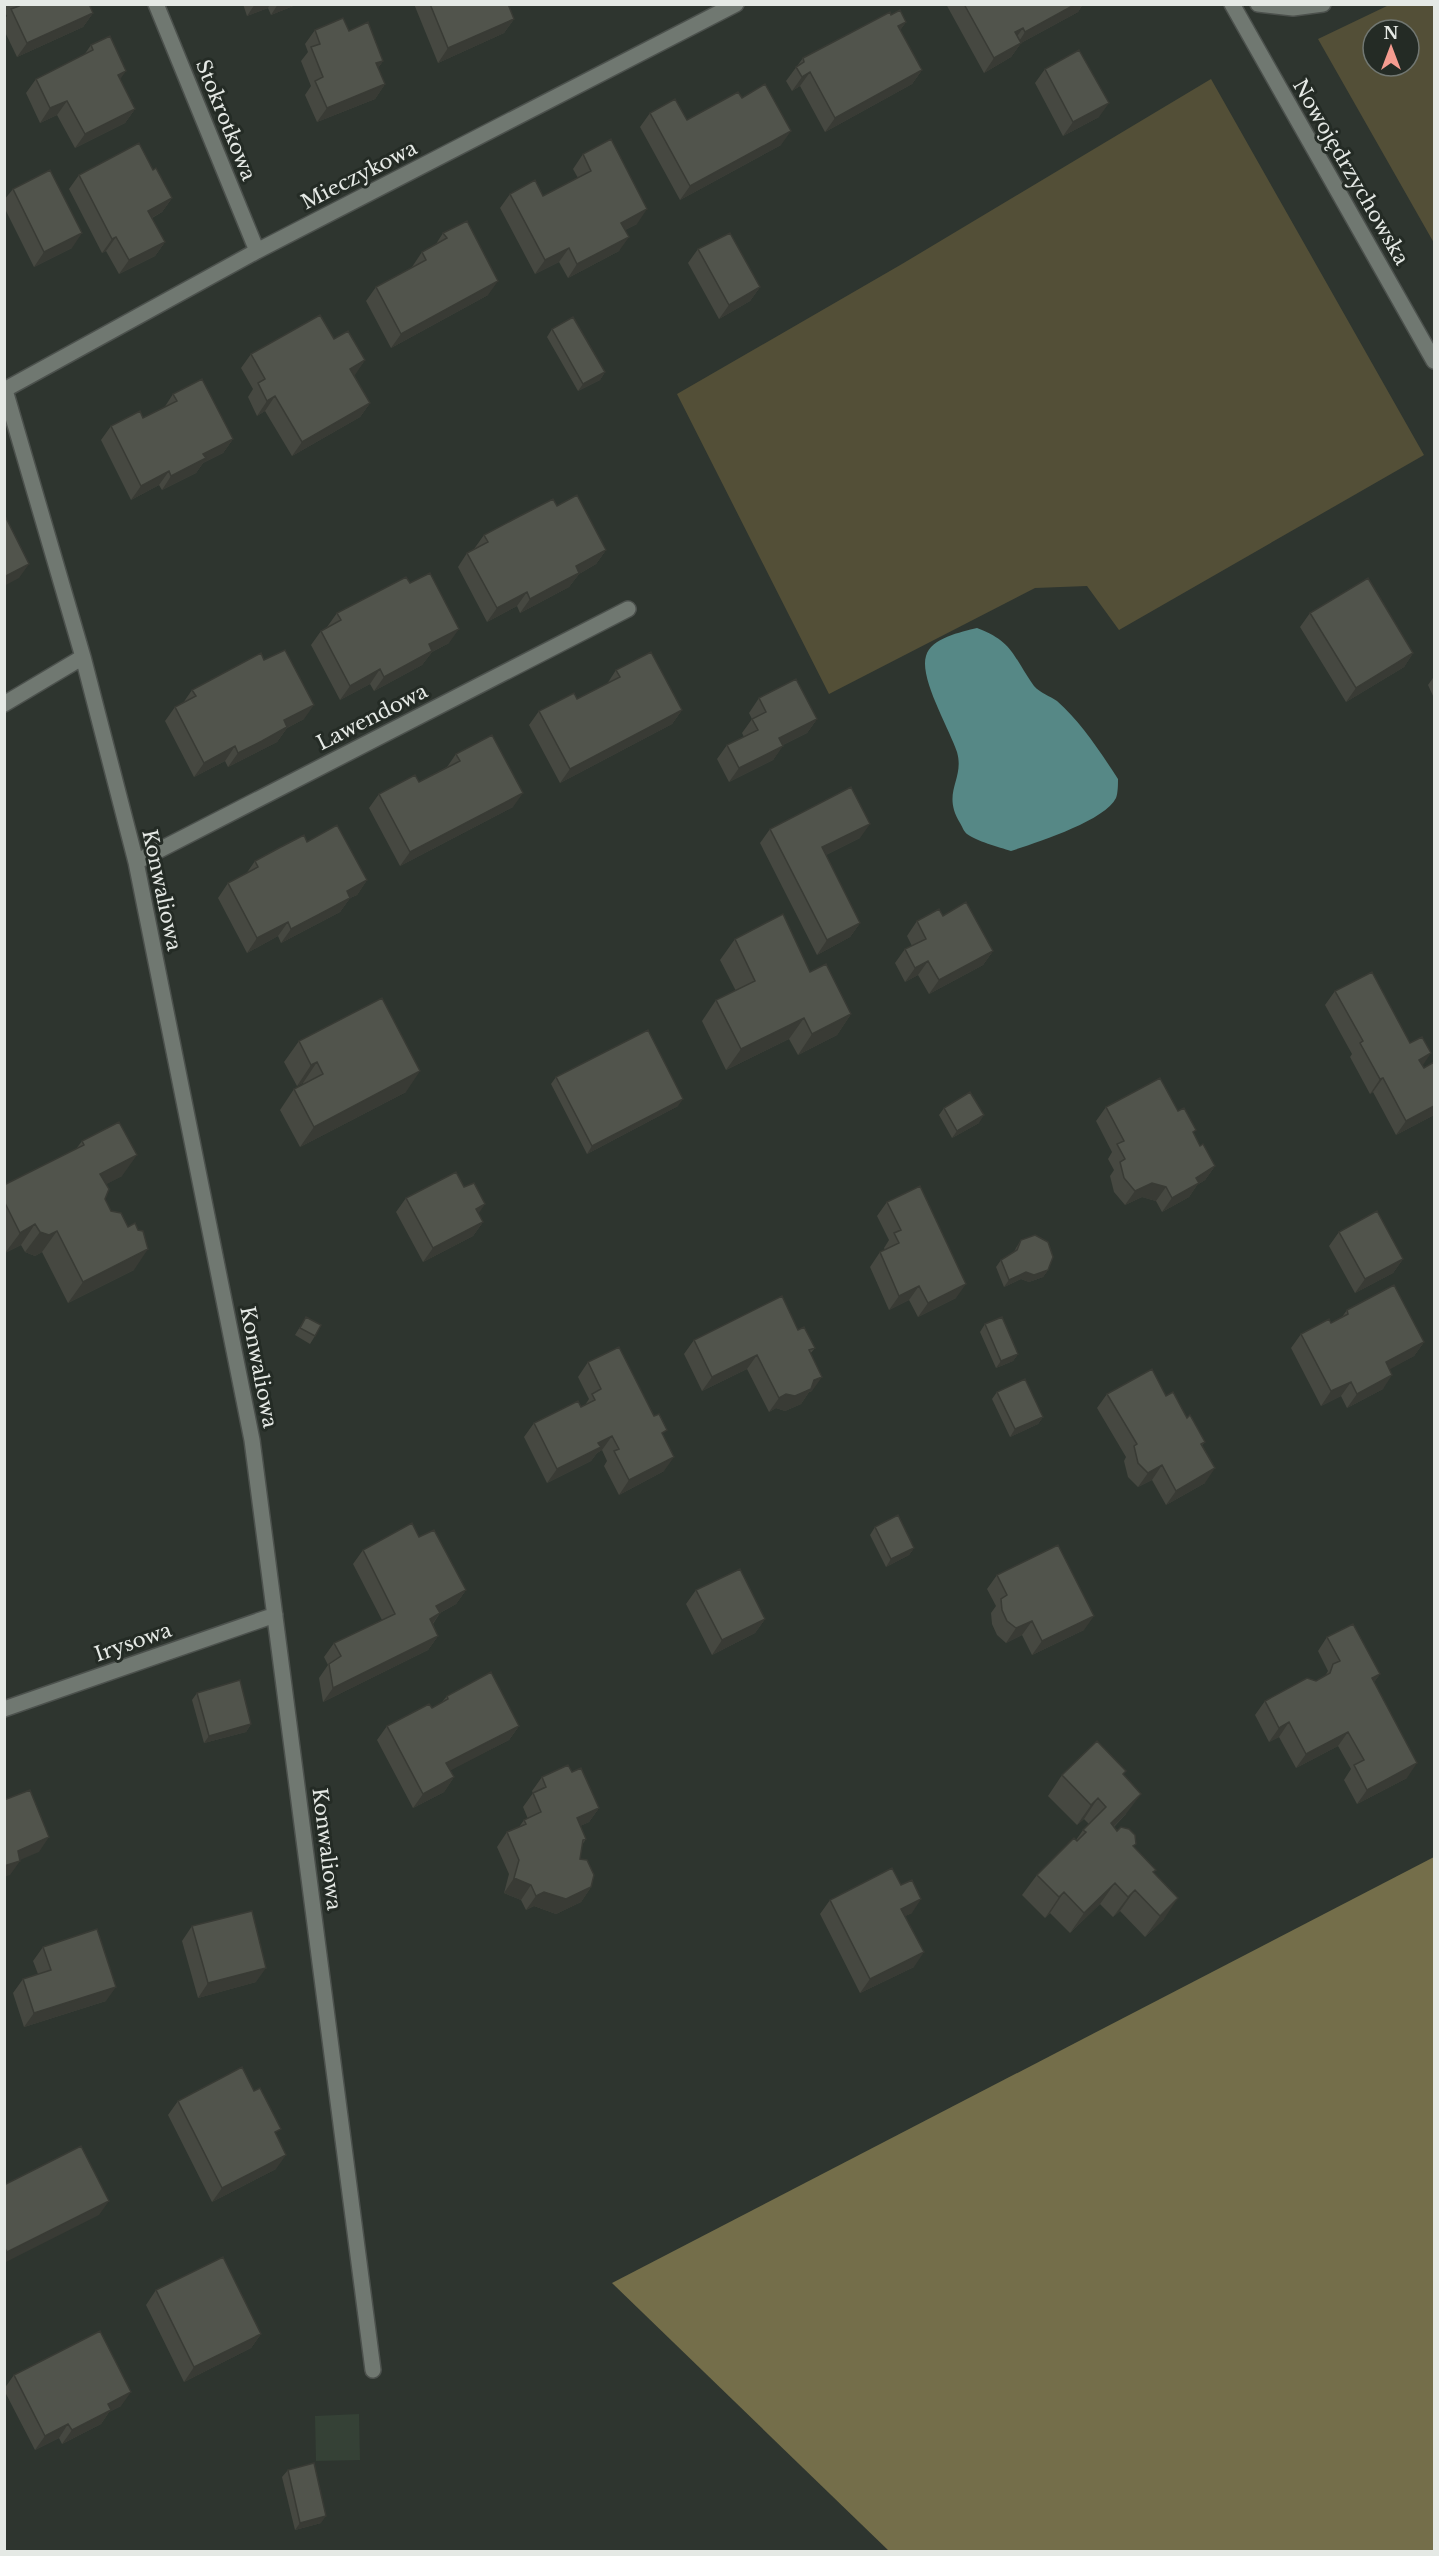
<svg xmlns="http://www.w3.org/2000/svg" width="1439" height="2556" viewBox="0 0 1439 2556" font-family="'Libre Baskerville',serif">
	<rect width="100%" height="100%" fill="#2e352f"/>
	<path fill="#354136" d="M359 2414 360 2460 316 2461 315 2416Z"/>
	<path fill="#534f37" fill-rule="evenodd" d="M1389 5H1434V243L1318 39ZM1373 30H1409V66H1373Z
		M1211 79 1424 455 1119 630 1087 586 1035 588 829 694 677 394 902 264Z"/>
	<path fill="#746e4a" d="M1434 1857V2551H889L612 2283Z"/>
	<path fill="#568886" d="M977 628C1014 642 1013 657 1034 686 1040 693 1050 696 1057 701 1081 722 1101 753 1118 779 1118 784 1118 793 1116 798 1105 821 1035 843 1011 851 999 847 976 841 967 834 964 832 962 826 960 823 941 792 965 780 957 752 950 730 919 678 926 656 931 638 961 632 977 628Z"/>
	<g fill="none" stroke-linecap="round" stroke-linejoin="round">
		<defs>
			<path id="minor" d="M156 4 257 251
				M1232 4 1434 361
				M1258 4 1293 8 1323 4
				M4 390 257 251 736 4
				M5 390 83 657 136 862 252 1440 373 2370
				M4 704 83 657
				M136 862 628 609
				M4 1709 275 1615"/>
		</defs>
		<use href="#minor" stroke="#4c514d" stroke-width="18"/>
		<use href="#minor" stroke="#707871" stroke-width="15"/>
	</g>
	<path fill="#464841" d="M4 4H89L93 13 83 27 17 57 4 30V19L7 16 4 11Z
		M243 4H298L271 15 268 8 247 16Z
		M414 4H508L514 19 504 33 438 63Z
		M946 4H1083L1078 12 1021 43 1011 57 984 73Z
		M891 15 906 22 900 30 922 70 912 84 825 132 800 86 792 91 786 81 803 58Z
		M315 30 349 31 383 61 378 68 385 84 375 99 317 122 305 95 311 86 301 61 308 52 305 44Z
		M91 45 120 79 135 109 125 123 75 148 57 115 40 123 26 93 36 79 84 55Z
		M1045 69 1099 117 1063 136 1035 83Z
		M742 98 781 145 680 200 640 127 650 113 687 120Z
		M583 154 637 224 625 230 619 251 568 278 559 262 535 274 500 208 510 194 543 196 578 178 573 169Z
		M153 170 172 198 162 212 152 218 165 242 155 256 119 274 106 251 102 253 69 189 79 175Z
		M13 189 72 248 34 267 4 207V200Z
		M443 233 488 295 391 348 366 301 376 287 412 268V267L422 252 436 244Z
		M698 249 760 287 750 301 719 319 688 263Z
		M552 329 605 372 600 380 578 391 547 337Z
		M334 339 365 360 354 375 370 403 360 417 292 456 265 411 257 416 248 397 253 389 241 368 251 354Z
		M173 394 233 439 223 453 203 463 196 473 162 490 159 485 131 500 101 440 111 426 143 418 164 408Z
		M557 506 606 550 596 564 579 574 569 587 520 613 517 606 487 622 458 567 467 553 474 549 484 535Z
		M410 583 449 643 432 652 422 665 374 691 370 684 340 700 311 645 321 631 327 627 337 613Z
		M1310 613 1413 653 1404 667 1346 702 1300 627Z
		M264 660 304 719 287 728 277 742 228 767 225 761 194 777 165 721 175 707 183 703 192 690Z
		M616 670 682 710 672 724 560 783 529 725 539 711 577 699 607 684Z
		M1434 677V698L1428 685 1433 678Z
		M759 698 817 719 807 733 783 745 773 760 729 782 717 759 727 745 744 737 742 733 752 719 749 713Z
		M456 754 513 807 400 866 369 808 379 794 419 782 447 767Z
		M770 829 860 838 826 855 860 923 850 937 817 955 760 843Z
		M307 842 367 880 357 895 350 898 340 912 281 943 278 936 247 953 218 898 228 883 246 874 255 861Z
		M943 916 993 951 983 965 929 994 918 975 905 982 895 963 905 949 912 946 907 936 917 921Z
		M735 939 810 972 851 1014 837 1035 798 1055 789 1039 726 1070 702 1021 716 1000 736 991 720 960Z
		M1335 991 1422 1066 1434 1115 1396 1135 1373 1092 1370 1094 1350 1057 1352 1054 1325 1005Z
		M299 1041 406 1092 300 1147 280 1110 294 1089 303 1084V1083L297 1086 284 1062Z
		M556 1077 678 1106 587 1154 551 1084Z
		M1106 1107 1178 1111 1200 1146 1215 1166 1205 1180 1197 1185 1189 1197 1162 1212 1156 1201 1142 1197 1125 1205 1114 1192 1110 1176 1114 1170 1108 1159 1112 1152 1096 1121Z
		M944 1108 979 1123 952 1138 939 1115Z
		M82 1141 122 1176 106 1184 105 1199 134 1270 68 1303 42 1252 35 1256 25 1252 21 1245 5 1253 4 1185 76 1149Z
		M464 1187 483 1222 473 1236 423 1262 396 1212 406 1198Z
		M887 1202 956 1298 918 1317 909 1300 889 1310 870 1267 880 1252 885 1250 884 1248 889 1240 877 1216Z
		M1339 1232 1403 1259 1393 1273 1355 1293 1329 1246Z
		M1021 1240 1048 1270 1043 1277 1029 1282 1021 1279 1004 1287 996 1267 1001 1260 1014 1252 1016 1248Z
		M1347 1310 1424 1342 1414 1356 1389 1369 1383 1389 1347 1408 1341 1396 1321 1406 1291 1348 1301 1334 1331 1323 1342 1317Z
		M306 1317 315 1336 310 1344 295 1335Z
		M985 1324 1018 1354 1013 1361 996 1368 980 1332Z
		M798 1330 815 1348 810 1354 812 1391 809 1392 801 1404 785 1411 776 1408 769 1412 747 1369 702 1391 684 1354 694 1340Z
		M588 1362 664 1436V1471L619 1495 604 1466 607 1461 602 1450 597 1453 591 1461 547 1483 524 1437 534 1423 585 1405 589 1399 578 1377Z
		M997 1392 1043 1417 1038 1424 1010 1437 992 1399Z
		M1107 1394 1166 1396 1187 1418 1205 1442 1202 1445 1205 1483 1166 1505 1152 1480 1138 1487 1128 1477 1124 1461 1126 1457 1097 1408Z
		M875 1527 914 1548 909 1555 886 1567 870 1535Z
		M419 1537 466 1590 456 1604 440 1613 433 1624 438 1636 428 1650 323 1702 319 1678 328 1665 324 1657 334 1643 382 1620 353 1564 363 1550Z
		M997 1575 1084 1630 1032 1655 1022 1635 1006 1643 997 1635 992 1624 991 1613 996 1606 987 1589Z
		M696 1590 765 1619 755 1633 712 1655 686 1604Z
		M1327 1637 1380 1674 1374 1682 1407 1778 1357 1804 1344 1780 1351 1769 1338 1746 1296 1768 1279 1737 1269 1742 1255 1715 1265 1701 1316 1681 1325 1676 1328 1671 1318 1651Z
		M197 1693 251 1724 246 1732 204 1743 192 1700Z
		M447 1696 519 1726 509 1740 450 1770 454 1777 444 1792 413 1808 377 1740 387 1726 432 1708 441 1703Z
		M572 1772 599 1808 589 1822 580 1826 586 1839 582 1845 580 1859 591 1887 581 1902 556 1914 534 1906 526 1910 521 1900 504 1893 509 1874 497 1847 507 1832 519 1827 524 1820 528 1819 523 1807 533 1793 532 1791 542 1777Z
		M1124 1774 1126 1814 1114 1827 1134 1847 1154 1873 1164 1919 1145 1937 1120 1911 1113 1917 1100 1904 1070 1933 1050 1913 1045 1918 1022 1895 1037 1875 1076 1840 1083 1830 1089 1824 1084 1819 1077 1825 1048 1796 1062 1775Z
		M830 1900 912 1913 905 1916 914 1967 860 1993 820 1914Z
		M192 1926 256 1982 198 1998 182 1941Z
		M43 1947 106 2001 24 2027 13 1993 23 1979 38 1974 33 1961Z
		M254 2091 276 2136V2169L212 2202 168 2115 178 2101Z
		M156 2290 261 2334 251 2348 184 2382 146 2305Z
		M14 2375 121 2406 109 2412 101 2424 62 2444 59 2438 35 2450 4 2390V2389Z
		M288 2470 321 2523 295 2530 282 2477Z"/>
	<path fill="#393b35" d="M255 4H270L268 8 247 16Z
		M278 4H298L271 15Z
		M1076 4H1083L1078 12 1021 43 1011 57 984 73 994 58 1016 46 1025 32Z
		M93 13 83 27 17 57 27 43Z
		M514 19 504 33 438 63 448 48Z
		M906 22 896 36 898 26Z
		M1023 28 1013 42 1015 32Z
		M383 61 373 75 376 63Z
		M922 70 912 84 825 132 835 118Z
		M126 71 116 85 118 75Z
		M810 72 800 86 792 91 802 77Z
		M385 84 375 99 317 122 327 108Z
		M67 101 57 115 40 123 50 108Z
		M1109 103 1099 117 1063 136 1073 122Z
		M135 109 125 123 75 148 85 134Z
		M791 131 781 145 680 200 690 186Z
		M172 198 162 212 138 225 148 211Z
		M647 209 637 224 611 237 621 223Z
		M82 233 72 248 34 267 44 252Z
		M116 237 106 251 102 253 112 239Z
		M629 237 619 251 568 278 577 264Z
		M165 242 155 256 119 274 129 260Z
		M569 248 559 262 535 274 545 260Z
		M498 281 488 295 391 348 401 334Z
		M760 287 750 301 719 319 729 305Z
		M365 360 355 375 341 383 350 369Z
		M605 372 600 380 578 391 583 384Z
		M275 396 265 411 257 416 267 401Z
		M370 403 360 417 292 456 302 442Z
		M233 439 223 453 203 463 196 473 162 490 171 476 203 454Z
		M169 471 159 485 131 500 141 486Z
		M606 550 596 564 579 574 569 587 520 613 530 599 576 566Z
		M29 564 19 578 4 586V577Z
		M527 592 517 606 487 622 497 608Z
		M459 629 449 643 432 652 422 665 374 691 384 677 429 644Z
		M1413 653 1404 667 1346 702 1356 688Z
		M380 669 370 684 340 700 350 686Z
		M314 705 304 719 287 728 277 742 228 767 238 753 284 720Z
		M682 710 672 724 560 783 570 769Z
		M817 719 807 733 769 752 779 738Z
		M235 746 225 761 194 777 204 763Z
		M783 746 773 760 729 782 739 768Z
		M523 793 513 807 400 866 410 852Z
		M870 824 860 838 812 862 822 847Z
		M367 880 357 895 350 898 340 912 281 943 291 929 347 891Z
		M288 922 278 936 247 953 257 938Z
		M860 923 850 937 817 955 827 940Z
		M993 951 983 965 929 994 939 980Z
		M928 961 918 975 905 982 915 968Z
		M851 1014 837 1035 798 1055 812 1034Z
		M804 1018 789 1039 726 1070 741 1049Z
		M1431 1053 1421 1068 1419 1060Z
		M317 1062 303 1083 297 1086 311 1065Z
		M420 1071 406 1092 300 1147 314 1127Z
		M1383 1078 1373 1092 1370 1094 1380 1079Z
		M683 1099 678 1106 587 1154 592 1146Z
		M1434 1106V1115L1396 1135 1406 1121Z
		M984 1115 979 1123 952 1138 957 1131Z
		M137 1155 122 1176 86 1195 100 1174Z
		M1215 1166 1205 1180 1197 1185 1189 1197 1162 1212 1172 1198 1196 1178Z
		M1152 1183 1166 1187 1156 1201 1142 1197 1125 1205 1135 1191Z
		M485 1204 475 1219 476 1209Z
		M483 1222 473 1236 423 1262 433 1248Z
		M35 1224 21 1245 5 1253 20 1233Z
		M57 1231 42 1252 35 1256 25 1252 40 1232Z
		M148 1249 134 1270 68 1303 83 1282Z
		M1403 1259 1393 1273 1355 1293 1365 1279Z
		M1048 1270 1043 1277 1029 1282 1021 1279 1004 1287 1009 1280 1026 1272Z
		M966 1284 956 1298 918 1317 928 1303Z
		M919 1286 909 1300 889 1310 899 1296Z
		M1424 1342 1414 1356 1376 1377 1386 1362Z
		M1018 1354 1013 1361 996 1368 1001 1361Z
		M757 1355 747 1369 702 1391 712 1377Z
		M1392 1375 1383 1389 1347 1408 1357 1394Z
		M822 1377 812 1391 809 1392 801 1404 785 1411 776 1408 769 1412 779 1398Z
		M1351 1382 1341 1396 1321 1406 1331 1391Z
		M1043 1417 1038 1424 1010 1437 1015 1429Z
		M612 1436 602 1450 597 1453 591 1461 547 1483 557 1469 598 1443Z
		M674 1457 664 1471 619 1495 629 1480Z
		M1162 1465 1152 1480 1138 1487 1148 1473Z
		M1215 1468 1205 1483 1166 1505 1176 1491Z
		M914 1548 909 1555 886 1567 891 1559Z
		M466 1590 456 1604 427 1620 436 1606Z
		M440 1613 430 1627V1619Z
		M1094 1616 1084 1630 1032 1655 1042 1641Z
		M765 1619 755 1633 712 1655 722 1640Z
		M1032 1621 1022 1635 1006 1643 1016 1628Z
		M438 1636 428 1650 323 1702 333 1688Z
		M1380 1674 1370 1688 1372 1678Z
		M1289 1722 1279 1737 1269 1742 1279 1728Z
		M251 1724 246 1732 204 1743 209 1736Z
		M519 1726 509 1740 436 1778 446 1763Z
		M1348 1732 1338 1746 1296 1768 1306 1754Z
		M1417 1763 1407 1778 1357 1804 1367 1790Z
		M454 1777 444 1792 413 1808 423 1794Z
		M1141 1794 1126 1814 1096 1844 1111 1823Z
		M1098 1798 1084 1819 1077 1825 1091 1805Z
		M599 1808 589 1822 567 1832 577 1818Z
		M49 1837 39 1852 8 1865 18 1851Z
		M20 1861 10 1875 4 1877V1866Z
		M514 1878 531 1885 521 1900 504 1893Z
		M1115 1883 1100 1904 1070 1933 1084 1913Z
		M591 1887 581 1902 556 1914 534 1906 526 1910 536 1896 544 1892Z
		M1135 1890 1120 1911 1113 1917 1128 1897Z
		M1064 1892 1050 1913 1045 1918 1059 1897Z
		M1178 1898 1164 1919 1145 1937 1160 1916Z
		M921 1899 912 1913 891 1923 901 1909Z
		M924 1952 914 1967 860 1993 870 1979Z
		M266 1968 256 1982 198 1998 208 1983Z
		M116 1987 106 2001 24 2027 34 2013Z
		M286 2155 276 2169 212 2202 222 2188Z
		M109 2201 99 2215 4 2263V2256L7 2252Z
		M261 2334 251 2348 184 2382 194 2367Z
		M131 2392 121 2406 109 2412 101 2424 62 2444 72 2430 108 2404Z
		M68 2424 59 2438 35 2450 45 2436Z
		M326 2516 321 2523 295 2530 300 2523Z"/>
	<path fill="#51544c" stroke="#393b35" stroke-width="1.5" d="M18 4H89L93 13 27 43 11 9 19 6Z
		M430 4H508L514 19 448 48Z
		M964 4H1076L1025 32 1023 28 1015 32 1021 43 994 58Z
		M900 10 906 22 898 26 922 70 835 118 810 72 802 77 796 67 804 62 803 58 890 12 891 15Z
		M343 18 349 31 368 22 383 61 376 63 385 84 327 108 315 81 323 77 311 47 320 44 315 30Z
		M110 36 126 71 118 75 135 109 85 134 67 101 50 108 36 79 93 50 91 45Z
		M1079 50 1109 103 1073 122 1045 69Z
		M765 84 791 131 690 186 650 113 675 99 687 120 738 92 742 98Z
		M611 139 647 209 621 223 629 237 577 264 569 248 545 260 510 194 535 180 543 196 591 171 583 154Z
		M139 143 153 170 156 168 172 198 148 211 165 242 129 260 116 237 112 239 79 175Z
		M50 170 82 233 44 252 13 189Z
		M467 221 498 281 401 334 376 287 426 260 422 252 447 238 443 233Z
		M730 233 760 287 729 305 698 249Z
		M320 315 334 339 348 331 365 360 350 369 370 403 302 442 275 396 267 401 258 383 265 379 251 354Z
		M573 317 605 372 583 384 552 329Z
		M202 379 233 439 203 454 206 458 171 476 169 471 141 486 111 426 140 411 143 418 177 401 173 394Z
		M577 495 606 550 576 566 579 573 554 586 530 599 527 592 497 608 467 553 488 542 484 535 518 517 553 499 557 506Z
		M4 514 29 564 4 577Z
		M430 573 459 629 429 644 432 651 384 677 380 669 350 686 321 631 341 620 337 613 406 577 410 583Z
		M1368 578 1413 653 1356 688 1310 613Z
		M285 650 314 705 284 720 287 727 262 741 238 753 235 746 204 763 175 707 196 696 192 690 261 653 264 660Z
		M651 652 682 710 570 769 539 711 574 693 577 699 620 677 616 670Z
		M796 679 817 719 779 738 783 746 739 768 727 745 758 730 752 719 766 712 759 698Z
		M492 735 523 793 410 852 379 794 415 775 419 782 460 761 456 754Z
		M851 787 870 824 822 847 860 923 827 940 770 829Z
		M337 825 367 880 347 891 350 898 316 916 291 929 288 922 257 938 228 883 258 867 255 861 279 848 304 835 307 842Z
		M966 902 993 951 939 980 928 961 915 968 905 949 926 939 917 921 939 909 943 916Z
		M783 914 810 972 826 964 851 1014 812 1034 804 1018 741 1049 716 1000 755 981 735 939Z
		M1372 972 1410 1043 1422 1037 1431 1053 1419 1060 1424 1068 1434 1062V1106L1406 1121 1383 1078 1380 1079 1360 1043 1363 1041 1335 991Z
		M382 998 420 1071 314 1127 294 1089 323 1074 317 1062 311 1065 299 1041Z
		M648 1030 683 1099 592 1146 556 1077Z
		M1160 1078 1178 1111 1184 1108 1196 1130 1193 1132 1200 1146 1203 1144 1215 1166 1196 1178 1199 1183 1172 1198 1166 1187 1152 1183 1135 1191 1124 1178 1120 1162 1125 1159 1117 1144 1124 1141 1106 1107Z
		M970 1092 984 1115 957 1131 944 1108Z
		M119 1122 137 1155 100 1174 109 1189 105 1199 111 1211 121 1213 128 1227 135 1223 138 1230 143 1231 148 1249 83 1282 57 1231 49 1235 40 1232 35 1224 20 1233 4 1201V1185L84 1145 82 1141Z
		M456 1172 464 1187 474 1183 485 1204 476 1209 483 1222 433 1248 406 1198Z
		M920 1186 966 1284 928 1303 919 1286 899 1296 880 1252 899 1243 894 1233 901 1230 887 1202Z
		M1377 1211 1403 1259 1365 1279 1339 1232Z
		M1035 1235 1048 1242 1053 1257 1048 1270 1034 1275 1026 1272 1009 1280 1001 1260 1017 1250 1021 1240Z
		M1394 1285 1424 1342 1386 1362 1392 1375 1357 1394 1351 1382 1331 1391 1301 1334 1329 1319 1331 1323 1348 1314 1347 1310Z
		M782 1296 798 1330 804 1327 815 1348 809 1350 822 1377 814 1380 811 1389 795 1396 786 1394 779 1398 757 1355 712 1377 694 1340Z
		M306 1317 321 1325 315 1336 300 1328Z
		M1002 1317 1018 1354 1001 1361 985 1324Z
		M619 1347 654 1416 659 1414 667 1430 662 1433 674 1457 629 1480 614 1451 619 1449 612 1436 598 1443 601 1447 557 1469 534 1423 578 1401 581 1407 595 1400 592 1394 601 1389 588 1362Z
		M1152 1369 1166 1396 1173 1392 1187 1418 1190 1415 1205 1442 1201 1444 1215 1468 1176 1491 1162 1465 1148 1473 1138 1463 1134 1446 1137 1444 1107 1394Z
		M1025 1379 1043 1417 1015 1429 997 1392Z
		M898 1515 914 1548 891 1559 875 1527Z
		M412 1523 419 1537 434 1530 466 1590 436 1606 440 1613 430 1619 438 1636 333 1688 329 1664 341 1656 334 1643 395 1614 363 1550Z
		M1058 1545 1094 1616 1042 1641 1032 1621 1016 1628 1007 1621 1002 1610 1001 1599 1007 1595 997 1575Z
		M740 1569 765 1619 722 1640 696 1590Z
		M1353 1624 1380 1674 1372 1678 1417 1763 1367 1790 1354 1765 1364 1760 1348 1732 1306 1754 1289 1722 1279 1728 1265 1701 1307 1678 1316 1681 1330 1673 1333 1664 1340 1661 1327 1637Z
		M491 1672 519 1726 446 1763 454 1777 423 1794 387 1726 429 1704 432 1708 448 1699 447 1696Z
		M240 1680 251 1724 209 1736 197 1693Z
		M1097 1741 1126 1771 1123 1774 1141 1794 1111 1823 1117 1831 1121 1827 1129 1829 1135 1835 1136 1844 1133 1846 1156 1870 1153 1872 1178 1898 1160 1916 1135 1890 1128 1897 1115 1883 1084 1913 1064 1892 1059 1897 1037 1875 1074 1838 1077 1841 1086 1832 1083 1830 1106 1807 1098 1798 1091 1805 1062 1775Z
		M568 1765 572 1772 581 1768 599 1808 577 1818 586 1839 583 1840 580 1859 587 1860 594 1875 591 1887 566 1899 544 1892 536 1896 531 1885 514 1878 519 1860 507 1832 526 1824 524 1820 541 1812 533 1793 546 1787 542 1777Z
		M30 1790 49 1837 18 1851 20 1861 4 1866V1800Z
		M892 1868 901 1885 912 1880 921 1899 901 1909 924 1952 870 1979 830 1900Z
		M252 1911 266 1968 208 1983 192 1926Z
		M97 1929 116 1987 34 2013 23 1979 51 1970 43 1947Z
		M242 2067 254 2091 260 2088 281 2129 275 2132 286 2155 222 2188 178 2101Z
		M81 2146 109 2201 7 2252 4 2247V2185Z
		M223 2257 261 2334 194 2367 156 2290Z
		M100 2331 131 2392 108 2404 111 2410 72 2430 68 2424 45 2436 14 2375Z
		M314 2463 326 2516 300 2523 288 2470Z"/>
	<g text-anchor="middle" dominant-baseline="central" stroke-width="6" stroke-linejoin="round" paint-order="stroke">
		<g font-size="20" fill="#e5e9e5" stroke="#242b25">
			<text transform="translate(226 120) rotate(68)">Stokrotkowa</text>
			<text transform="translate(1351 172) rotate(60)">Nowojędrzychowska</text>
			<text transform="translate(359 175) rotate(-27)">Mieczykowa</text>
			<text transform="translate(372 717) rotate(-27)">Lawendowa</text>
			<text transform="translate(162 890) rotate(78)">Konwaliowa</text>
			<text transform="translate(259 1367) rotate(79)">Konwaliowa</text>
			<text transform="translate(133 1642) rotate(-19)">Irysowa</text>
			<text transform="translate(327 1849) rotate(83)">Konwaliowa</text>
		</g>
	</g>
	<rect width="1439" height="2556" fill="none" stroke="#e5e9e5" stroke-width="12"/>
	<g transform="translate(1391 48)"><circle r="28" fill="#242b25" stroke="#717772" stroke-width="1.5"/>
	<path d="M0-4.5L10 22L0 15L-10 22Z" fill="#f59c90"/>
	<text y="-9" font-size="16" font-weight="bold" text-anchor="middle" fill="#e5e9e5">N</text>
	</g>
</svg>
